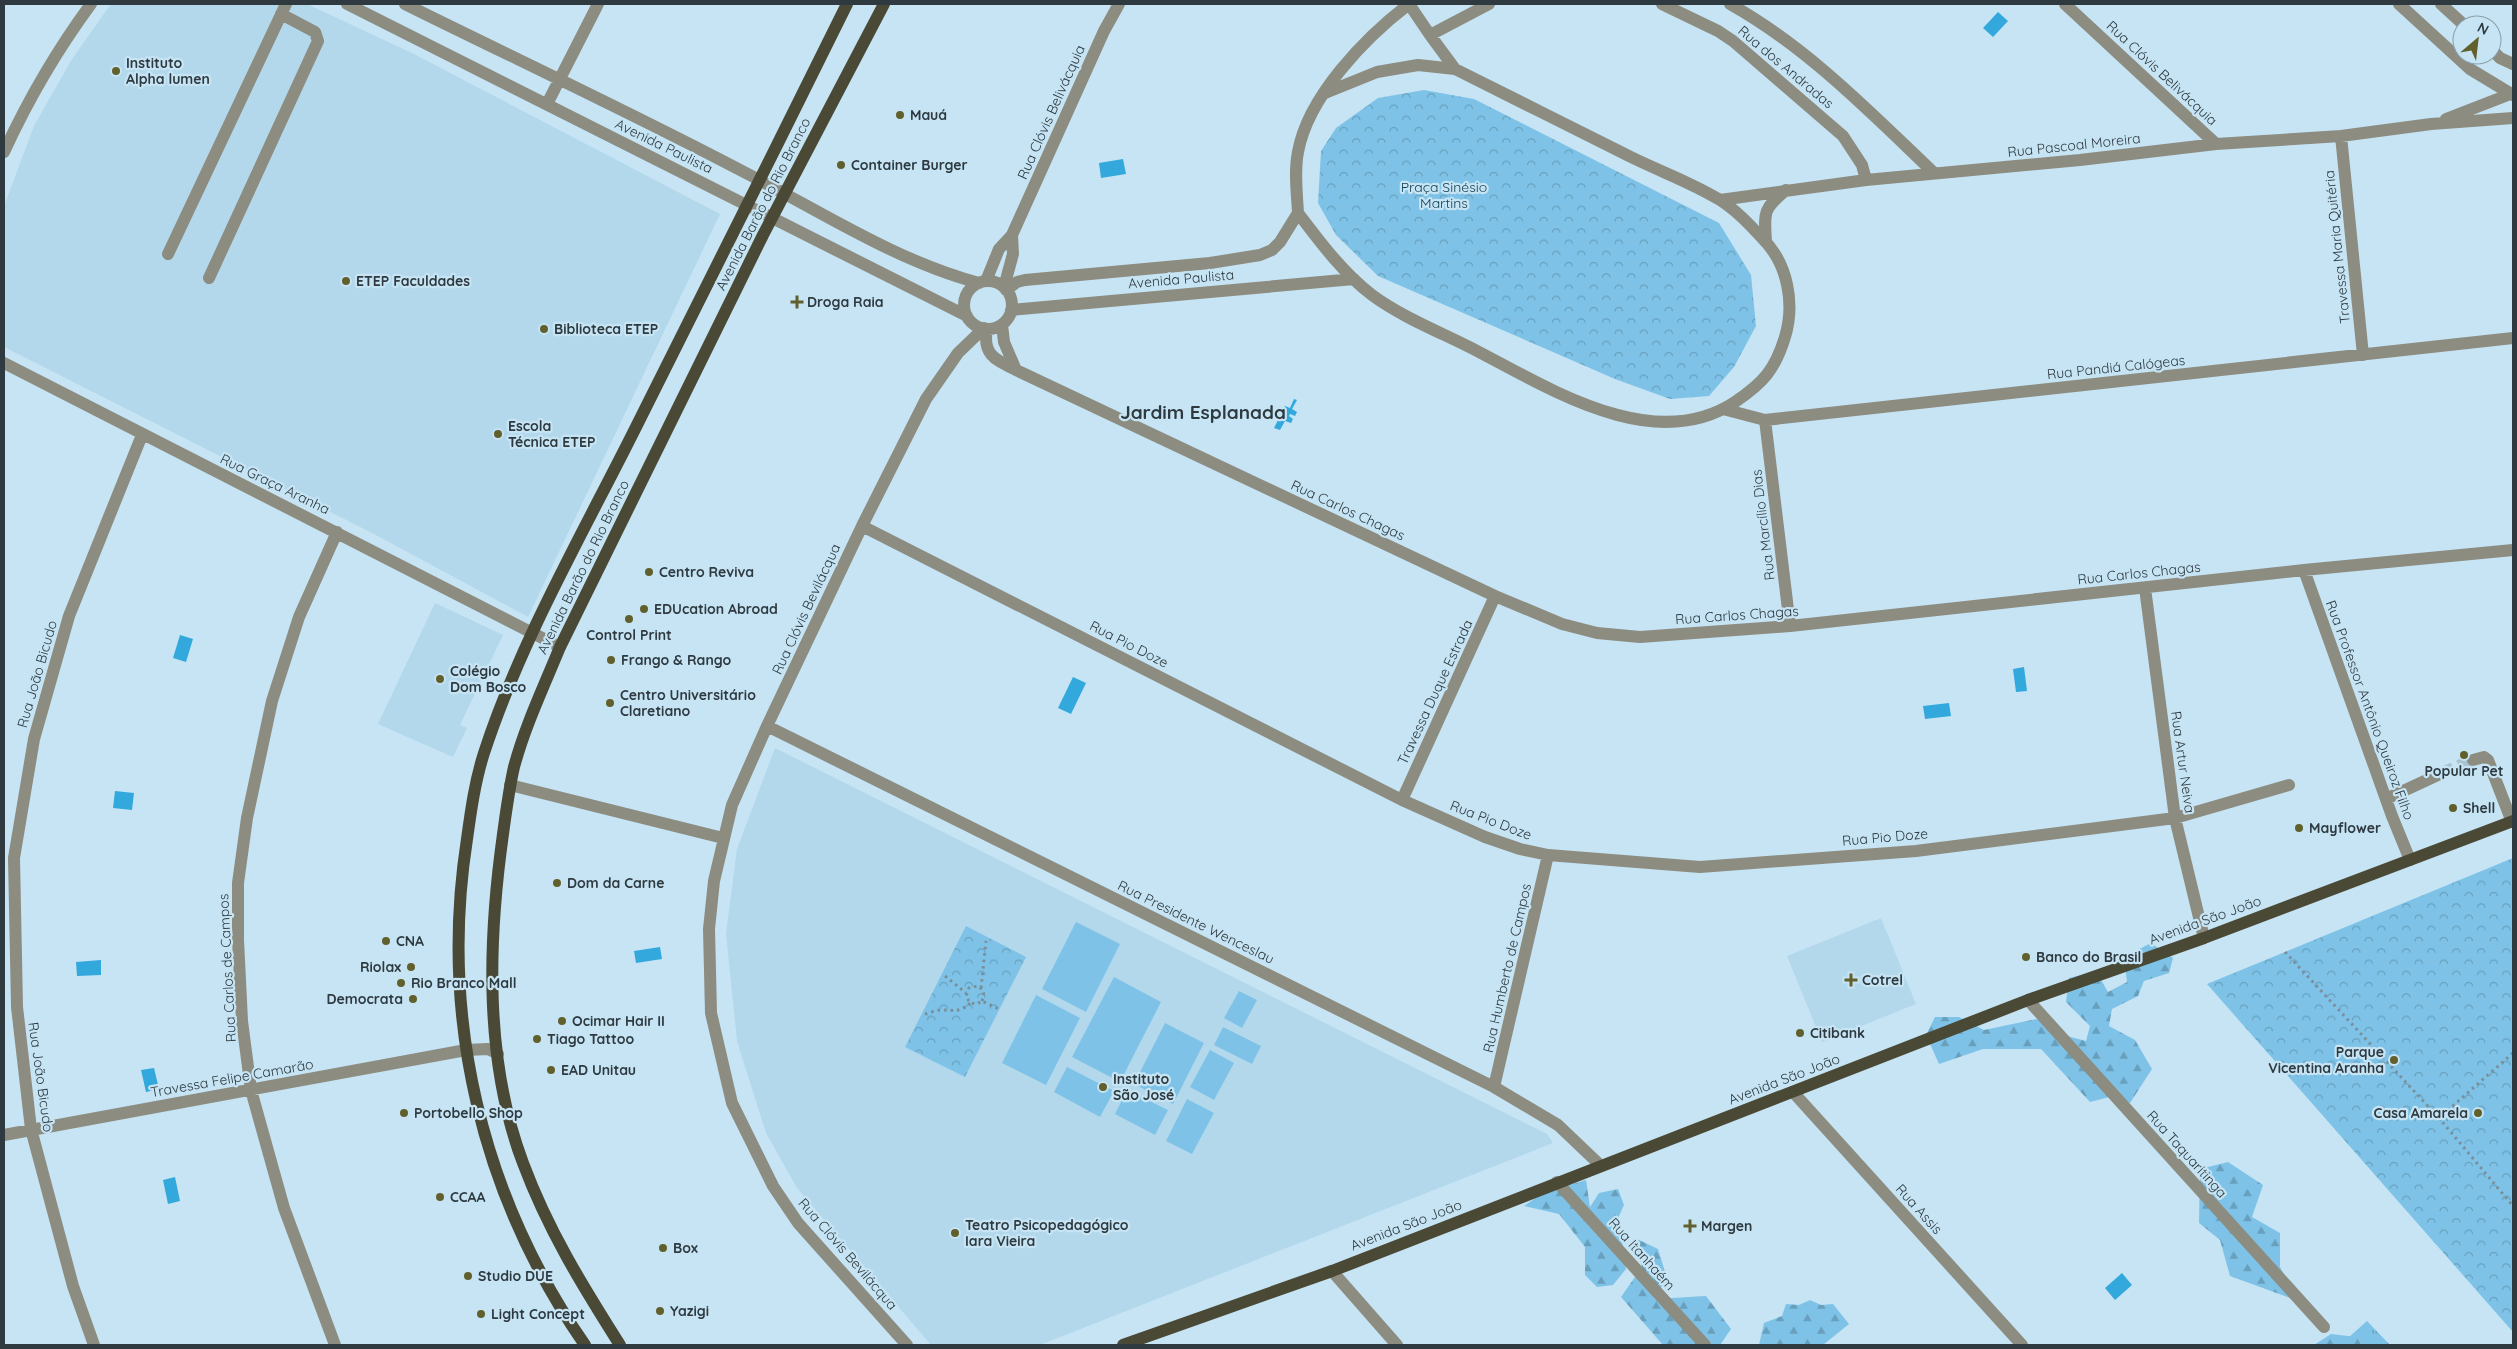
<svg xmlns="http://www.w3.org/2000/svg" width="2517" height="1349" viewBox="0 0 2517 1349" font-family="Quicksand,sans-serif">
	<defs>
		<pattern id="grass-tufts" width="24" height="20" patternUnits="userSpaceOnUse" patternTransform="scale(1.25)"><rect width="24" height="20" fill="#7ec3e7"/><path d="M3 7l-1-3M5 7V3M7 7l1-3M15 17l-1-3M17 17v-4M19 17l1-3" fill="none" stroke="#689fbd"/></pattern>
		<pattern id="forest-firs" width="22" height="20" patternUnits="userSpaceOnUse" patternTransform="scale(1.25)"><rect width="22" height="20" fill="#7ec3e7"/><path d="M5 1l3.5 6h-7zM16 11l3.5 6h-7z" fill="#689fbd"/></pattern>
		<pattern id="park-crowns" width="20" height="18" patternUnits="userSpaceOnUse" patternTransform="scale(1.25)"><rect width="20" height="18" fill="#7ec3e7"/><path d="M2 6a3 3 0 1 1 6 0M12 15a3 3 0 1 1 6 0" fill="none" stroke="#689fbd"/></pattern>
	</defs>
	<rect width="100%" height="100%" fill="#c6e4f4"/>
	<path fill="#b3d8ec" d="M111 4H307L414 54 720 214 528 617 372 533 4 347V206L34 126 72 59Z
		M435 603 503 635 460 725 467 728 453 757 378 724Z
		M775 748 1547 1134 1553 1143 1040 1345H931L797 1188 766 1133 737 1041 726 934 737 849Z
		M1881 918 1916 1004 1822 1042 1787 956Z"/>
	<path fill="url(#grass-tufts)" d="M2367 1321 2390 1345H2340Z"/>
	<path fill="url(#forest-firs)" d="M2151 943 2173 958 2169 973 2144 981 2138 996 2112 1009 2109 1026 2135 1040 2152 1069 2130 1103 2117 1095 2090 1102 2041 1049H1983L1939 1064 1926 1035 1935 1017H1959L1984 1030 2037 1019 2063 1035 2086 1041 2090 1026 2066 1002 2069 978 2096 971 2108 992 2127 982 2124 957Z
		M2228 1162 2263 1185 2252 1217 2280 1233V1267L2298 1301 2230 1276 2220 1240 2199 1223 2200 1169Z
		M1586 1180 1590 1207 1599 1193 1618 1189 1624 1205 1613 1229 1622 1240 1626 1269 1613 1285 1597 1287 1585 1275V1247L1559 1214 1524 1206 1543 1193Z
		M1635 1238 1658 1249 1667 1278 1654 1299 1706 1296 1731 1329 1720 1345H1663L1621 1297 1642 1267Z
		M1810 1300 1821 1305 1833 1304 1849 1324 1823 1345H1759L1764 1323 1782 1316 1786 1304 1799 1305Z
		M2331 1334 2374 1339 2380 1345H2314Z"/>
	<path fill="url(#park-crowns)" d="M1424 90 1474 99 1719 223 1751 275 1756 326 1734 367 1709 396 1670 399 1615 379 1378 276 1336 235 1318 203 1321 151 1336 128 1378 98Z
		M2513 858V1332L2207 984Z
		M966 926 1026 957 965 1077 905 1047Z"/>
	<path fill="#7ec3e7" d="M1076 922 1120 944 1086 1012 1042 989Z
		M1114 977 1161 1002 1120 1082 1072 1057Z
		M1239 991 1257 1000 1242 1028 1224 1018Z
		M1036 995 1080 1018 1046 1085 1002 1063Z
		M1165 1023 1204 1043 1173 1104 1134 1084Z
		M1223 1027 1261 1046 1252 1064 1214 1045Z
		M1210 1050 1234 1063 1214 1100 1190 1087Z
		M1067 1067 1114 1091 1100 1117 1054 1092Z
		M1127 1090 1168 1110 1155 1135 1115 1114Z
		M1187 1099 1214 1113 1192 1154 1166 1141Z"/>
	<path fill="#33a8dc" d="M1998 12 2008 21 1993 37 1983 28Z
		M1123 159 1126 174 1101 178 1099 163Z
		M1294 399 1297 400 1292 409 1297 412 1295 416 1290 414 1289 416 1293 419 1291 423 1285 421 1280 430 1274 428 1285 406 1290 408Z
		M180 635 193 639 186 662 173 658Z
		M2024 667 2027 691 2016 692 2013 669Z
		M1073 677 1086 683 1071 714 1058 708Z
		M1949 703 1951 716 1925 719 1923 706Z
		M115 791 134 793 132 810 113 808Z
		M660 947 662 959 636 963 634 951Z
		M101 960V975L77 976 76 962Z
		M154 1068 159 1089 146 1092 141 1070Z
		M175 1177 180 1201 168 1204 163 1180Z
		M2122 1273 2132 1285 2115 1300 2105 1288Z"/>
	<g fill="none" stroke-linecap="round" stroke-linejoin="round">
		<path stroke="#a8c2d0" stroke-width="12" stroke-dasharray="12 6" stroke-linecap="butt" d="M2442 773 2473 760"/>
		<path stroke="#7a8e99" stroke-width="3" stroke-dasharray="2.5 4" stroke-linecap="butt" d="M2285 952 2439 1118
			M945 976 966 993
			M981 988 986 941
			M982 1001 984 996 983 990 978 986 969 988 966 996 970 1003 977 1004 982 1001 999 1009
			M925 1014C930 1013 936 1010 941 1010 954 1010 960 1013 970 1003
			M2513 1053 2439 1118 2513 1206"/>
		<path stroke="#8c8c80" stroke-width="12" d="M347 4 967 316
			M405 4C518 60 632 113 744 172 820 211 896 261 979 283
			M1409 4 1430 35 1489 4
			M1662 4 1718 31 1733 41 1843 136 1862 165 1866 180
			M1730 4C1807 47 1871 113 1934 173
			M2065 4 2216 144
			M2399 4 2470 69 2513 95
			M2441 4 2464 25
			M1430 35 1455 69
			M2492 50 2500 58 2513 64
			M547 104 598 4
			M2446 119 2513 93
			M2341 136 2363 355
			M4 152C28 100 57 50 91 4
			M1720 200 1866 180 2080 160 2216 144 2341 136 2431 124 2513 118
			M1298 213C1320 242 1343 273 1372 295 1403 318 1445 334 1479 352 1552 390 1655 455 1735 402 1763 383 1775 370 1785 337 1795 304 1788 264 1763 239 1750 225 1736 210 1720 200 1691 182 1656 170 1625 154 1568 126 1512 97 1455 69L1418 65 1377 72 1325 93
			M1298 213C1297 193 1294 172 1298 152 1308 96 1366 37 1409 4
			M1766 241C1764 212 1763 209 1786 190
			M168 254 286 4
			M209 278 318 41 315 32 281 14
			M986 281 999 249 1012 235 1104 31 1119 4
			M964 305a24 24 0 1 1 48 0a24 24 0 1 1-48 0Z
			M1004 287 1013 254 1012 235
			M1006 290 1017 282 1025 280 1210 263 1260 255 1272 250 1280 242 1298 213
			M1011 310 1354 279
			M1002 325 1004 342 1016 370
			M987 329C982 355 996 360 1016 370L1495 596 1562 624 1597 633 1640 637 1790 626 2304 570 2513 550
			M4 363 560 647
			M1723 409 1765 420 2513 338
			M1765 420 1790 626
			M862 526 1402 800 1485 837 1520 849 1548 855 1700 867 1916 851 2175 818 2289 785
			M2304 570 2392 816 2410 860
			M2145 588 2175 818 2204 938
			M767 726 1494 1087 1558 1125 1600 1165
			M2473 760 2484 757 2488 760 2512 822
			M510 785 723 838
			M2386 799 2442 773
			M1402 800 1495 596
			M2028 1000 2324 1327
			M1494 1087 1548 855
			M1793 1092 2022 1345
			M4 1135 466 1050 488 1049 498 1054
			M1557 1182 1705 1345
			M1332 1271 1397 1345
			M94 1345 73 1286 31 1129 17 1007 14 858 34 739 69 616 142 435
			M335 1345 284 1208 251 1090 242 1021 238 940V883L247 818 272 701 299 617 337 532
			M907 1345 798 1223 773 1186 732 1103 711 1013 709 929 714 881 732 805 767 726 862 526 926 399 958 353 984 328"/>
		<path stroke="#4a4935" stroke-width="12" d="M585 1345C482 1197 439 1018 467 839 471 810 475 781 484 753 521 640 582 535 635 429 706 287 777 146 847 4
			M620 1345C582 1285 548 1230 523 1163 484 1060 488 941 503 834 506 812 509 789 514 767 525 726 544 686 560 647L763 235 884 4
			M1123 1345 1332 1271 2028 1000 2204 938 2513 821"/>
	</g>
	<g fill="#615f2c" stroke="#c6e4f4" stroke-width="2">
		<circle cx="116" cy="71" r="5"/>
		<circle cx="900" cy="115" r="5"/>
		<circle cx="841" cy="165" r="5"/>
		<circle cx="346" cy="281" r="5"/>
		<path d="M794.5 294.5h5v5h5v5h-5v5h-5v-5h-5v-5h5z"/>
		<circle cx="544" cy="329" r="5"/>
		<circle cx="498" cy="434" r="5"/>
		<circle cx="649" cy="572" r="5"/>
		<circle cx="644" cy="609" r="5"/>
		<circle cx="629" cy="619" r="5"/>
		<circle cx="611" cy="660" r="5"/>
		<circle cx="440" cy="679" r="5"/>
		<circle cx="610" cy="703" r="5"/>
		<circle cx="2464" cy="755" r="5"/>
		<circle cx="2453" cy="808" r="5"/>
		<circle cx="2299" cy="828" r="5"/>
		<circle cx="557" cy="883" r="5"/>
		<circle cx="386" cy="941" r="5"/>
		<circle cx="2026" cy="957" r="5"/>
		<circle cx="411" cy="967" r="5"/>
		<path d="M1848.5 972.5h5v5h5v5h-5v5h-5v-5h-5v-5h5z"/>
		<circle cx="401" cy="983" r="5"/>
		<circle cx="413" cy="999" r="5"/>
		<circle cx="562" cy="1021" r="5"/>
		<circle cx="1800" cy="1033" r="5"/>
		<circle cx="537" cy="1039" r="5"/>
		<circle cx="2394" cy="1060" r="5"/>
		<circle cx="551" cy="1070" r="5"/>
		<circle cx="1103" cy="1087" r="5"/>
		<circle cx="404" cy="1113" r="5"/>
		<circle cx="2478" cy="1113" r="5"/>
		<circle cx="440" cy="1197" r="5"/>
		<path d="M1687.5 1218.5h5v5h5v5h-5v5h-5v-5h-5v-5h5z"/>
		<circle cx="955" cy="1233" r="5"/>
		<circle cx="663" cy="1248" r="5"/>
		<circle cx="468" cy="1276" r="5"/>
		<circle cx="660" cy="1311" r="5"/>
		<circle cx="481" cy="1314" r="5"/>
	</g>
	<g text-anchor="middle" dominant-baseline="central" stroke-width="4.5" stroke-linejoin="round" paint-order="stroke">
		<g font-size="14" font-weight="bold" fill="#2e3a40" stroke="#c6e4f4" text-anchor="start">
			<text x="126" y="63">Instituto<tspan x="126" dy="16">Alpha lumen</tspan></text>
			<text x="910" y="115">Mauá</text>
			<text x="851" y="165">Container Burger</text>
			<text x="356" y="281">ETEP Faculdades</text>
			<text x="807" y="302">Droga Raia</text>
			<text x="554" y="329">Biblioteca ETEP</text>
			<text x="508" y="426">Escola<tspan x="508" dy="16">Técnica ETEP</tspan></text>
			<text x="659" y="572">Centro Reviva</text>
			<text x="654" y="609">EDUcation Abroad</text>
			<text x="629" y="635" text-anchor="middle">Control Print</text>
			<text x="621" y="660">Frango &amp; Rango</text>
			<text x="450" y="671">Colégio<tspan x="450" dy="16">Dom Bosco</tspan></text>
			<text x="620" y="695">Centro Universitário<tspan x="620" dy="16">Claretiano</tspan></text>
			<text x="2464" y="771" text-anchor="middle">Popular Pet</text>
			<text x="2463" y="808">Shell</text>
			<text x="2309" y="828">Mayflower</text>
			<text x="567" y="883">Dom da Carne</text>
			<text x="396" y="941">CNA</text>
			<text x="2036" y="957">Banco do Brasil</text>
			<text x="401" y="967" text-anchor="end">Riolax</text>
			<text x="1862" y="980">Cotrel</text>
			<text x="411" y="983">Rio Branco Mall</text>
			<text x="403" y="999" text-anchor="end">Democrata</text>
			<text x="572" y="1021">Ocimar Hair II</text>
			<text x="1810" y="1033">Citibank</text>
			<text x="547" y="1039">Tiago Tattoo</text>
			<text x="2384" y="1052" text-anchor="end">Parque<tspan x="2384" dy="16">Vicentina Aranha</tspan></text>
			<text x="561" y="1070">EAD Unitau</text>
			<text x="1113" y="1079">Instituto<tspan x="1113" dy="16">São José</tspan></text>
			<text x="414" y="1113">Portobello Shop</text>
			<text x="2468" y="1113" text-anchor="end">Casa Amarela</text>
			<text x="450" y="1197">CCAA</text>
			<text x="965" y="1225">Teatro Psicopedagógico<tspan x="965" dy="16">Iara Vieira</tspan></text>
			<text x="1701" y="1226">Margen</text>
			<text x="673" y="1248">Box</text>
			<text x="478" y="1276">Studio DUE</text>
			<text x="670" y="1311">Yazigi</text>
			<text x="491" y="1314">Light Concept</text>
		</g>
		<g font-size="14" fill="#2e3a40" stroke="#c6e4f4">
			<text transform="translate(1786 67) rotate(40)">Rua dos Andradas</text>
			<text transform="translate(2162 73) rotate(43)">Rua Clóvis Belivácquia</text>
			<text transform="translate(1051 112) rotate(-66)">Rua Clóvis Belivácquia</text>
			<text transform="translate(2074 145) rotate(-6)">Rua Pascoal Moreira</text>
			<text transform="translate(664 146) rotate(26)">Avenida Paulista</text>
			<text transform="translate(763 204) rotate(-63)">Avenida Barão do Rio Branco</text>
			<text transform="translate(2337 247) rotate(-96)">Travessa Maria Quitéria</text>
			<text transform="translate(1181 279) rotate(-5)">Avenida Paulista</text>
			<text transform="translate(2116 367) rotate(-6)">Rua Pandiá Calógeas</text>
			<text transform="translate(275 484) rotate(26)">Rua Graça Aranha</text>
			<text transform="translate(1348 510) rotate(25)">Rua Carlos Chagas</text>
			<text transform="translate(1763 525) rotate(-97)">Rua Marcílio Dias</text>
			<text transform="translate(583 567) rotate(-64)">Avenida Barão do Rio Branco</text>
			<text transform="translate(2139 573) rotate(-6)">Rua Carlos Chagas</text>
			<text transform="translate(806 609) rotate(-65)">Rua Clóvis Bevilácqua</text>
			<text transform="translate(1737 615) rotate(-4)">Rua Carlos Chagas</text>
			<text transform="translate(1129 644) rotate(27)">Rua Pio Doze</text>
			<text transform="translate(37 674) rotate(-74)">Rua João Bicudo</text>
			<text transform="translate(1435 692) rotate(-65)">Travessa Duque Estrada</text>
			<text transform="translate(2370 710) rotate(70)">Rua Professor Antônio Queiroz Filho</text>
			<text transform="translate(2183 762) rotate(82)">Rua Artur Neiva</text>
			<text transform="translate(1491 820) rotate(21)">Rua Pio Doze</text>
			<text transform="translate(1885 837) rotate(-5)">Rua Pio Doze</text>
			<text transform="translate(2205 920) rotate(-20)">Avenida São João</text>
			<text transform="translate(1196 922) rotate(26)">Rua Presidente Wenceslau</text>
			<text transform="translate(227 968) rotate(-93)">Rua Carlos de Campos</text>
			<text transform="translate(1507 968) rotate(-77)">Rua Humberto de Campos</text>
			<text transform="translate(41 1077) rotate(82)">Rua João Bicudo</text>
			<text transform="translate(232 1078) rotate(-10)">Travessa Felipe Camarão</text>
			<text transform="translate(1784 1079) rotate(-21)">Avenida São João</text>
			<text transform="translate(2187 1154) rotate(48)">Rua Taquaritinga</text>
			<text transform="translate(1919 1209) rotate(48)">Rua Assis</text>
			<text transform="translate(1406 1225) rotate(-21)">Avenida São João</text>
			<text transform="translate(848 1254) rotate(49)">Rua Clóvis Bevilácqua</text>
			<text transform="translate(1642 1254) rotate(48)">Rua Itanhaém</text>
		</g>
		<g font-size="14" fill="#114156" stroke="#c6e4f4">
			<text x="1444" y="187">Praça Sinésio<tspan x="1444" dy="16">Martins</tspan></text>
		</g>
		<g font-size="19" font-weight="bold" fill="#2e3a40" stroke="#c6e4f4">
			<text x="1203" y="412">Jardim Esplanada</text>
		</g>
	</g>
	<rect width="2517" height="1349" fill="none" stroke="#2e3a40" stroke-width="10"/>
	<g transform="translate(2477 40) rotate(28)"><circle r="24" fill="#c6e4f4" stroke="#89a0ac"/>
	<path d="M0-4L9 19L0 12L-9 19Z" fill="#615f2c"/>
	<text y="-8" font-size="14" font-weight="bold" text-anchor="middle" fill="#2e3a40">N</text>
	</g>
</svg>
